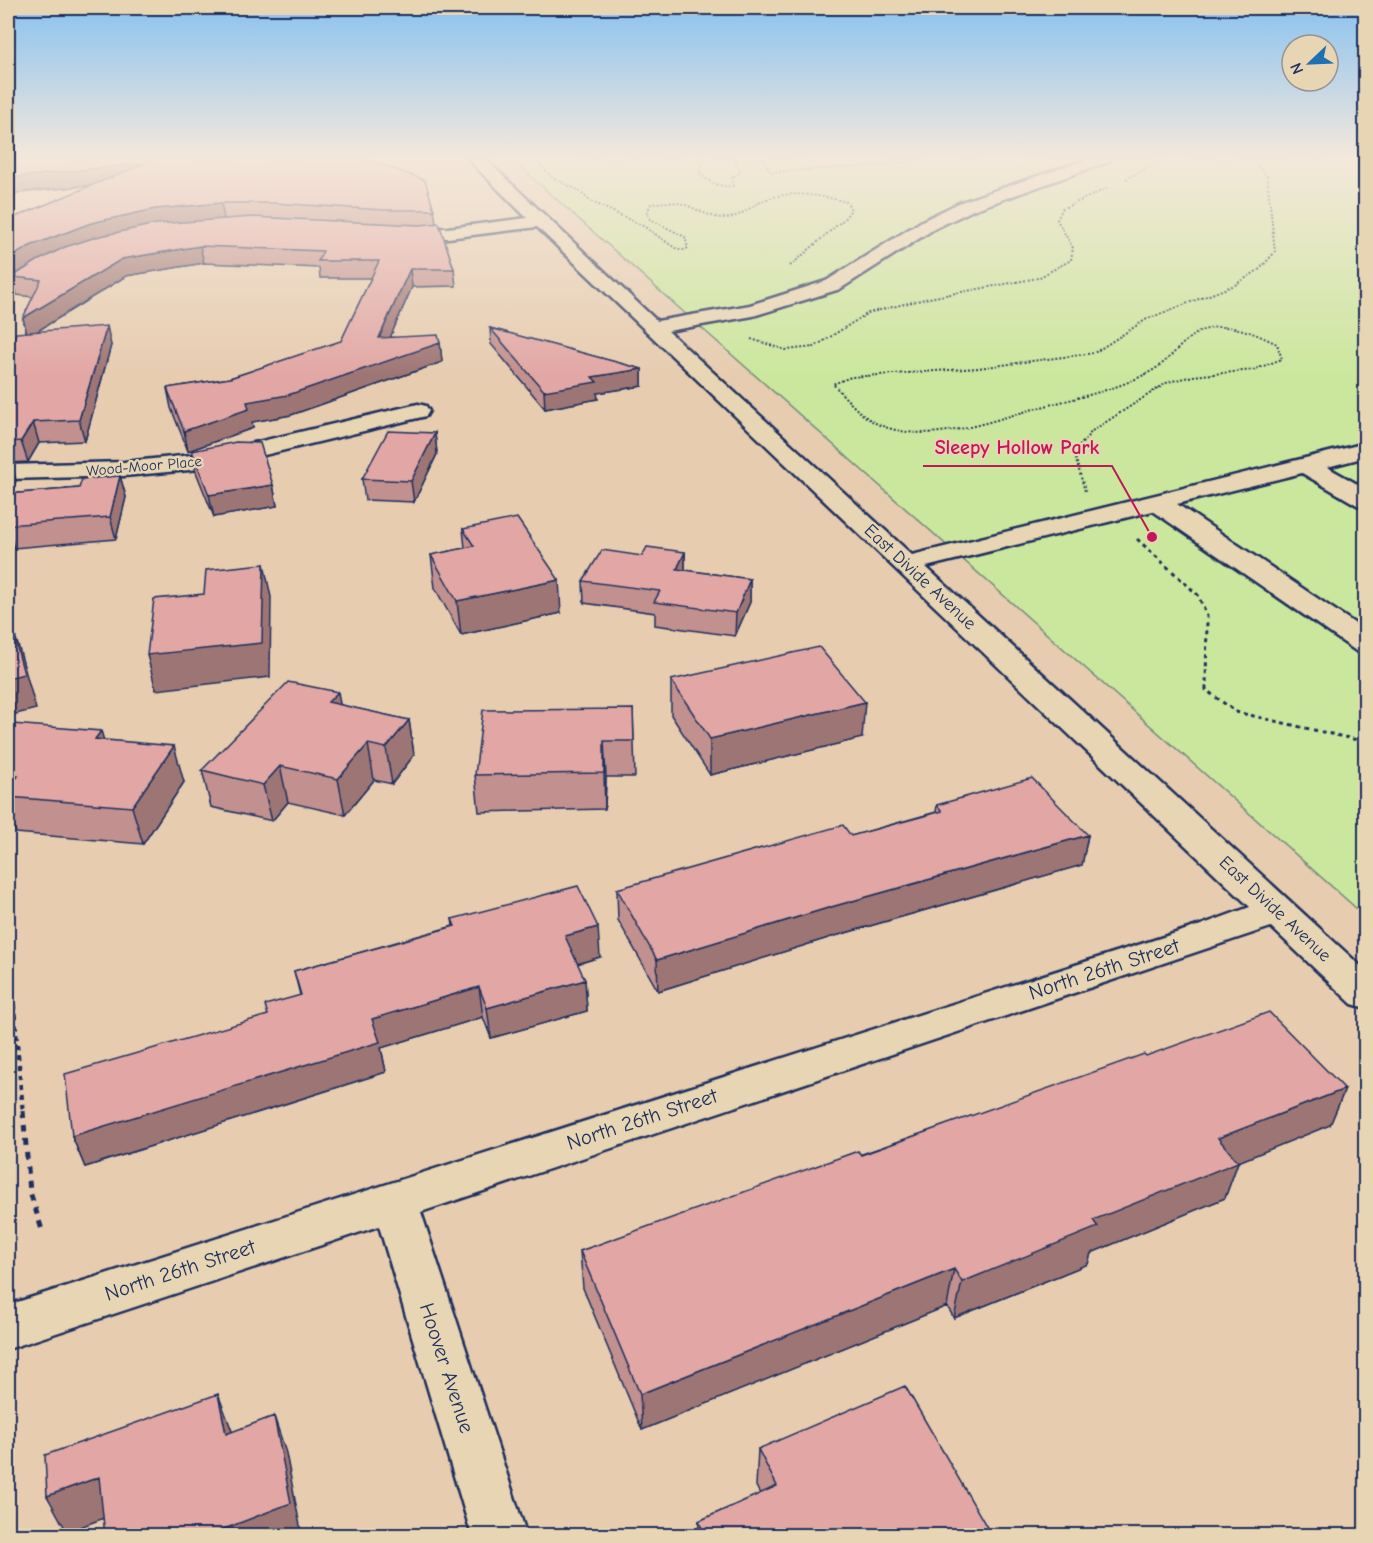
<svg xmlns="http://www.w3.org/2000/svg" width="1373" height="1543" viewBox="0 0 1373 1543" font-family="'Comic Neue',sans-serif">
	<rect width="100%" height="100%" fill="#e7ccb0"/>
	<filter id="ink" filterUnits="userSpaceOnUse"><feTurbulence type="fractalNoise" baseFrequency=".0167" numOctaves="2"/><feDisplacementMap in="SourceGraphic" scale="12" xChannelSelector="R" yChannelSelector="G"/><feConvolveMatrix kernelMatrix="1 2 1 2 8 2 1 2 1" color-interpolation-filters="sRGB"/></filter>
	<g filter="url(#ink)">
		<path fill="#cbe79d" stroke="#738b7e" stroke-width="1.5" d="M511 159H1365V916Z"/>
		<g fill="none" stroke-linecap="round" stroke-linejoin="round">
			<defs>
				<path id="minor" d="M468 159H485L657 321 750 305 826 281 922 221 961 202 1088 159H1111L1108 162 973 210 934 229 840 289 753 316 668 331 912 555 1366 443V457L1327 467 1366 489V507L1357 505 1302 473 1177 504 1366 631V654L1356 651 1153 511 926 567 1366 971V1008L1352 1004 1271 927 421 1212 527 1536H472L379 1226 8 1349V1305L1201 925 1250 907 537 227 448 238H390L387 234 390 230 396 229 448 228 527 218Z
					M53 257 60 259 62 263C60 267 13 294 8 295V281L27 267Z
					M418 404 426 406 429 411 426 416 211 468 124 476 8 479V465L124 462 211 453Z"/>
			</defs>
			<use href="#minor" stroke="#1b2f5e" stroke-width="5"/>
			<path stroke="#1b2f5e" stroke-width="2" stroke-dasharray="2 2" stroke-linecap="butt" d="M534 159 553 178 578 190 590 201 645 227 675 248 684 250 688 248 685 237 650 219 647 212 651 204C662 202 673 201 683 204 698 209 711 219 727 218 741 217 752 205 765 200 790 189 822 196 847 202L851 210 844 219 789 267
				M706 159 699 172C709 183 718 187 733 186L732 177 741 172 735 162 737 159
				M762 159 771 172 885 165 926 159
				M1126 179 1152 165 1171 159
				M1366 303 1363 305 1366 311
				M751 339 786 350 814 347 868 313 929 298 1038 278 1071 260 1073 248 1057 220 1062 209 1108 188
				M1085 491 1074 453 1092 431 1168 382 1193 376 1253 370 1282 359 1277 344C1256 334 1231 322 1207 329 1184 335 1173 359 1153 370 1119 390 1079 397 1041 407 992 420 936 444 885 427 863 420 848 400 833 384L851 377 978 368 1094 353 1147 319 1235 285 1260 269 1275 252 1267 176 1251 159"/>
			<path stroke="#1b2f5e" stroke-width="3" stroke-dasharray="4 4" stroke-linecap="butt" d="M1137 539 1198 595 1207 616 1206 690 1236 712 1366 742"/>
			<path stroke="#1b2f5e" stroke-width="4.5" stroke-dasharray="5 5" stroke-linecap="butt" d="M8 975 12 987 23 1112"/>
			<path stroke="#1b2f5e" stroke-width="5" stroke-dasharray="7 7" stroke-linecap="butt" d="M23 1111 30 1192 43 1233"/>
			<use href="#minor" fill="#e8d5b3" fill-rule="evenodd"/>
		</g>
		<path fill="#c2908e" stroke="#1b2f5e" stroke-width="1.5" d="M8 159 434 210 436 223 454 269 456 286 412 287 390 337 440 343 442 362 291 415 252 422 253 428 188 451 171 408 167 388 230 378 341 341 371 278H320L319 268 204 263 126 276 37 331 111 345 85 441 39 443 28 462 11 463 16 481 8 494 79 488 120 476 126 497 116 539 14 548 8 527V352L26 332 23 318 33 297 17 295 12 277 25 268 94 185 8 194Z
			M490 328 642 369V386L597 393 598 399 545 409 491 344Z
			M435 433 437 454 414 502 365 500 362 479Z
			M192 451 273 485 277 506 214 517 196 472Z
			M463 529 561 613 461 635 435 588 431 555 465 548Z
			M685 552V570L750 579V602L735 636 655 625V613L584 603 583 581 642 556Z
			M671 680 862 738 710 775 671 715Z
			M340 705 409 720 414 755 392 784 374 780 345 815 288 802 272 821 211 807 202 770Z
			M633 709 635 777H606L605 809 479 812 475 775Z
			M8 729 101 731 103 740 184 782 143 844 16 833 8 811Z
			M937 805 1088 835 1082 865 828 938 658 991 618 920 617 889 851 836 936 812Z
			M452 919 600 957 577 964 585 980 587 1011 491 1038 483 1017 381 1048 386 1072 85 1167 72 1136 300 995 294 971 453 926Z
			M1146 1056 1345 1089 1330 1125 1238 1162 1225 1198 1091 1253 1088 1264 954 1318 947 1306 642 1430 583 1288 580 1251Z
			M758 1449 992 1536H698L699 1521 760 1494 756 1486Z"/>
		<path fill="#9e7574" stroke="#1b2f5e" stroke-width="1.5" d="M146 163 149 179 8 194V178Z
			M221 203 224 219 35 263 8 279V259L30 246 91 223 155 209Z
			M200 246 204 263 126 276 28 337 23 318 122 259Z
			M410 269 412 287 382 356 379 338Z
			M107 326 111 345 85 441 79 420Z
			M440 343 442 362 291 415 252 422 253 428 188 451 184 431 247 402Z
			M642 369V386L597 393 598 399 545 409 544 391 592 377Z
			M33 422 39 443 28 462 21 441Z
			M435 433 437 454 414 502 411 481Z
			M10 460 16 481 8 496V463Z
			M120 476 126 497 116 539 110 517Z
			M273 485 277 506 214 517 209 495Z
			M685 552V574L677 569Z
			M264 564 271 597 270 677 156 690 147 655Z
			M750 579V602L735 636 736 613Z
			M559 580 561 613 461 635 457 601Z
			M8 614 19 648 36 709 8 716Z
			M338 692 344 727 328 702Z
			M865 702 862 738 710 775V739Z
			M409 720 414 755 392 784 386 748Z
			M101 731 112 767 95 739Z
			M604 741 606 777 605 809 604 773Z
			M368 744 374 780 345 815 338 779Z
			M174 746 184 782 143 844 132 807Z
			M280 766 288 802 272 821 263 785Z
			M1088 835 1082 865 828 938 658 991 657 960 831 907Z
			M598 927 600 957 567 967 565 936Z
			M585 980 587 1011 491 1038 487 1008Z
			M479 987 483 1017 381 1048 386 1072 85 1167 72 1136 372 1019Z
			M1345 1089 1330 1125 1238 1162 1225 1198 1091 1253 1088 1264 954 1318 962 1282 1093 1220 1218 1138Z
			M954 1269 947 1306 642 1430 640 1394Z
			M218 1394 232 1431 239 1471 226 1434Z
			M274 1416 286 1453 302 1536H206Z
			M99 1477 117 1513 67 1532 47 1496Z"/>
		<path fill="#e2a7a5" stroke="#1b2f5e" stroke-width="1.5" d="M8 159H366L425 180 434 210H384L272 203H221L155 209 91 223 30 246 8 259V220L146 163 8 178Z
			M252 217 420 225 439 223 454 269H410L379 338 438 335 440 343 288 395 247 402 249 409 184 431 167 388 230 378 341 341 379 261H318L323 251 200 246 122 259 23 318 41 280 12 277 37 261 65 247 96 237 156 224Z
			M107 326 79 420 33 422 21 441 8 442V352L16 333Z
			M490 328 642 369 592 377 597 382 544 391Z
			M388 431 435 433 411 481 362 479Z
			M236 442 260 443 273 485 209 495 192 451Z
			M120 476 110 517 8 525V494L79 488 82 479Z
			M517 518 559 580 457 601 431 555 474 546 463 529Z
			M647 547 685 552 677 569 750 579 736 613 654 602 660 591 583 581 602 550 642 556Z
			M264 564 262 643 147 655 154 599 204 594 206 570Z
			M8 614 24 674 8 678Z
			M819 647 865 702 710 739 671 680Z
			M288 682 338 692 328 702 409 720 386 748 368 744 338 779 280 766 263 785 202 770Z
			M633 709 634 741H604V773L475 775 483 710Z
			M12 724 101 731 95 739 174 746 132 807 8 797V789L18 776 8 775V729Z
			M1032 778 1088 835 831 907 657 960 617 889 843 825 851 836 942 811 937 805Z
			M578 886 598 927 565 936 585 980 487 1008 479 987 372 1019 380 1042 72 1136 65 1074 268 1015 265 1005 301 995 294 971 455 926 452 919Z
			M1269 1012 1345 1089 1218 1138 1238 1162 1093 1220 1098 1227 962 1282 954 1269 640 1394 580 1251 858 1151 861 1155 1144 1054 1146 1056Z
			M905 1386 992 1536H705L699 1521 777 1486 758 1449Z
			M218 1394 226 1434 274 1416 291 1503 206 1536H105L99 1477 47 1496 45 1455Z"/>
	</g>
	<linearGradient id="sky" x2="0" y2="1"><stop stop-color="#89c2f0"/><stop offset="0.42" stop-color="#f4e8db"/><stop offset="1" stop-color="#f4e8db" stop-opacity="0"/></linearGradient>
	<rect width="1373" height="375" fill="url(#sky)"/>
	<g text-anchor="middle" dominant-baseline="central" stroke-width="4.5" stroke-linejoin="round" paint-order="stroke">
		<g font-size="15" fill="#1b2f5e" stroke="#e8d5b3">
			<text transform="translate(144 466) rotate(-5)">Wood-Moor Place</text>
		</g>
		<g font-size="18" fill="#1b2f5e" stroke="#e8d5b3">
			<text transform="translate(920 577) rotate(43)">East Divide Avenue</text>
			<text transform="translate(1275 909) rotate(43)">East Divide Avenue</text>
		</g>
		<g font-size="21" fill="#1b2f5e" stroke="#e8d5b3">
			<text transform="translate(1104 969) rotate(-18)">North 26th Street</text>
			<text transform="translate(642 1119) rotate(-18)">North 26th Street</text>
			<text transform="translate(180 1270) rotate(-18)">North 26th Street</text>
			<text transform="translate(447 1368) rotate(72)">Hoover Avenue</text>
		</g>
	</g>
	<path fill="none" stroke="#c2185b" stroke-width="2" d="M1152 537L1112 466H923"/>
	<circle fill="#c2185b" stroke="#e8d5b3" stroke-width="2" cx="1152" cy="537" r="6"/>
	<g font-size="20" text-anchor="middle" font-weight="bold" fill="#c2185b" stroke="#e8d5b3" stroke-width="4.5" stroke-linejoin="round" paint-order="stroke">
		<text x="1017" y="454">Sleepy Hollow Park</text>
	</g>
	<rect width="1373" height="1543" fill="none" stroke="#e8d5b3" stroke-width="30"/>
	<rect x="15" y="15" width="1343" height="1513" fill="none" stroke="#1b2f5e" stroke-width="2" filter="url(#ink)"/>
	<g transform="translate(1310 63) rotate(247)"><circle r="28" fill="#e8d5b3" stroke="#969391" stroke-width="1.5"/>
	<path d="M0-4.5L10 22L0 15L-10 22Z" fill="#1f6fb2"/>
	<text y="-9" font-size="16" font-weight="bold" text-anchor="middle" fill="#1b2f5e">N</text>
	</g>
</svg>
